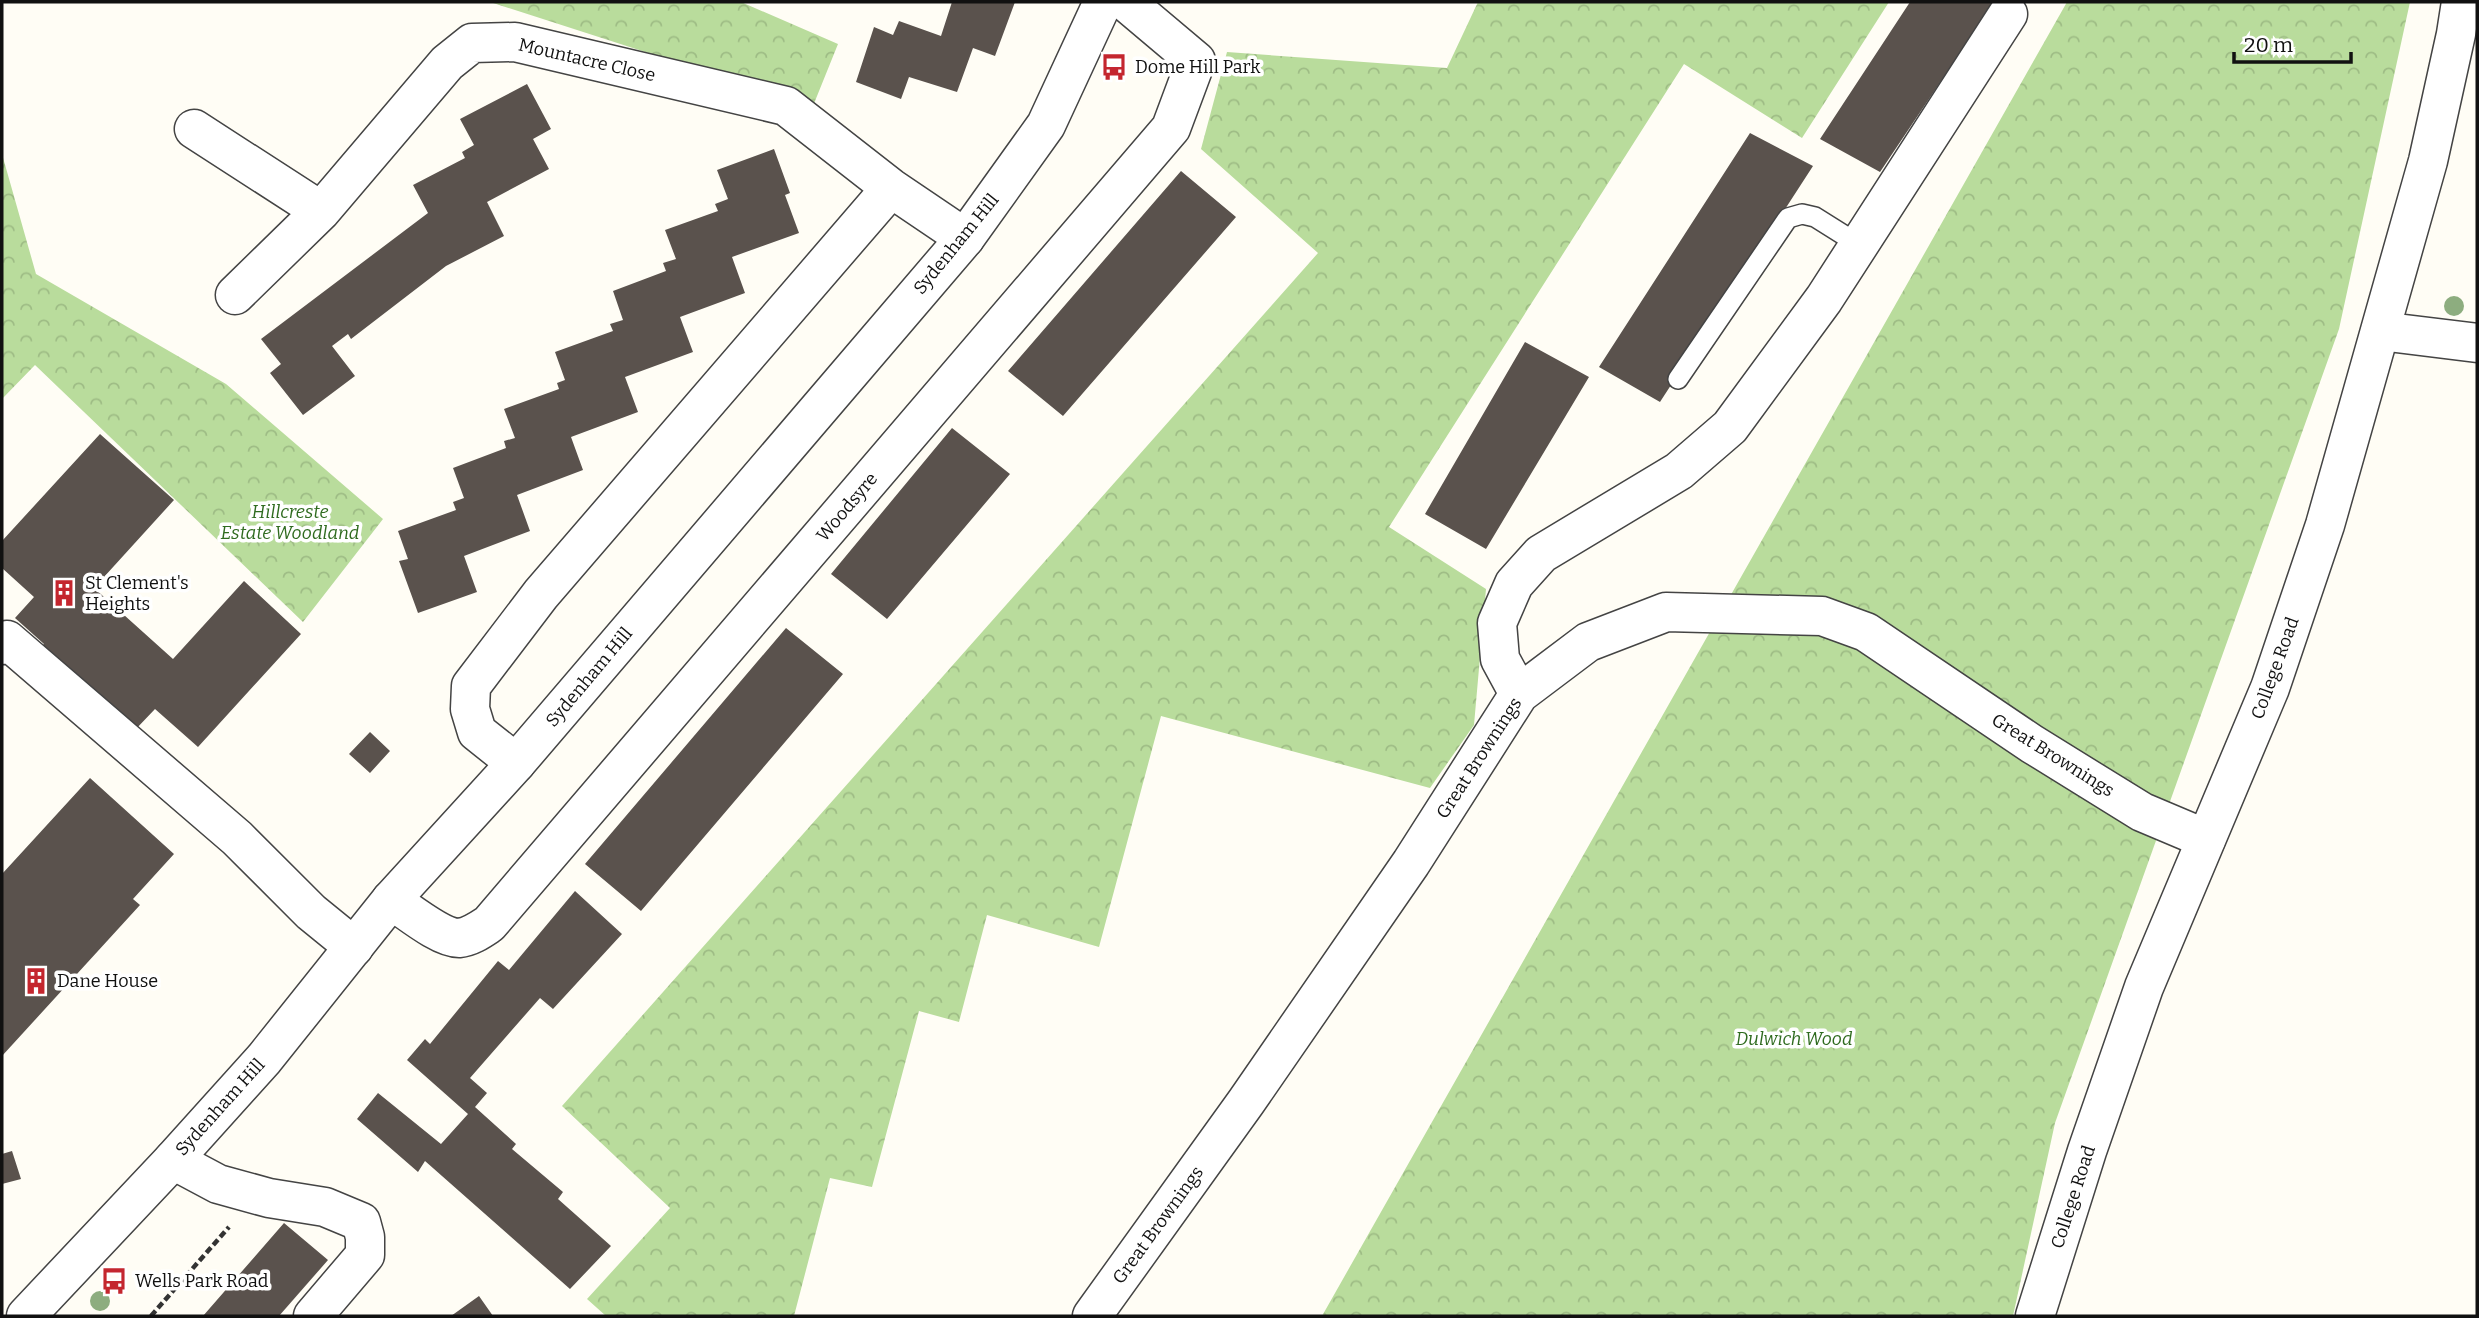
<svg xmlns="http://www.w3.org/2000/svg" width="2479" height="1318" viewBox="0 0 2479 1318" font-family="Bitter,serif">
	<defs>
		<pattern id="forest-crowns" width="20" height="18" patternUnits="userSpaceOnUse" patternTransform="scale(1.75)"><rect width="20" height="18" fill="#b9dc9c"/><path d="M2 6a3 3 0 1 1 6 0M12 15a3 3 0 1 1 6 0" fill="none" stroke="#9ebc85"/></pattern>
	</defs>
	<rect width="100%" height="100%" fill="#fffdf5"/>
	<path fill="url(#forest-crowns)" d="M490 2H741L838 44 813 106Z
		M1478 2H1889L1802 138 1684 64 1389 527 1486 589 1474 725 1430 788 1161 716 1099 947 987 915 959 1022 919 1011 872 1187 830 1178 794 1316H606L587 1299 670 1208 562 1106 1318 253 1201 149 1227 52 1447 68Z
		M2067 2H2410L2339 329 2055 1123 2013 1316H1322Z
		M2 154 36 274 226 384 383 519 303 622 35 365 2 399Z"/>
	<path fill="#5a524d" d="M952 2H1015L995 56 973 48 957 92 909 77 901 99 856 82 874 27 893 35 899 21 941 36Z
		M1910 2H1994L1880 172 1820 139Z
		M527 84 551 129 533 139 549 169 487 202 504 236 446 266 351 339 348 334 332 346 355 376 303 415 270 373 281 364 261 339 428 213 413 185 465 158 462 152 474 145 460 119Z
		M1750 133 1813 166 1660 402 1599 367Z
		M774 149 790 193 785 195 799 233 732 257 745 293 680 317 693 352 625 377 638 412 571 437 583 470 517 495 530 531 464 556 477 592 418 613 399 561 408 559 398 531 456 510 453 502 464 498 453 468 506 448 504 441 515 438 504 409 559 389 557 383 565 380 555 352 613 331 610 324 623 320 613 291 666 271 663 263 676 259 665 230 718 211 715 204 728 199 717 170Z
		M1181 171 1236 217 1063 416 1008 371Z
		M1525 342 1589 377 1486 549 1425 514Z
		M952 428 1010 474 887 619 831 574Z
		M100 434 174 500 94 588 173 659 244 581 301 634 198 747 155 709 135 730 38 650 44 644 15 618 34 597 2 568V541Z
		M786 628 843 674 641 911 585 864Z
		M370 732 390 751 370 773 349 754Z
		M90 778 174 854 133 899 140 905 2 1056V874Z
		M575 891 622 934 553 1009 540 998 470 1078 487 1093 475 1107 516 1144 512 1149 563 1192 558 1199 611 1246 570 1289 425 1161 418 1172 357 1119 378 1093 441 1144 468 1114 407 1060 425 1039 430 1044 498 961 509 970Z
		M12 1151 21 1179 2 1184V1154Z
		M284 1223 328 1260 279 1316H203Z
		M479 1296 493 1316H451Z"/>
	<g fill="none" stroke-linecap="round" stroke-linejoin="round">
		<defs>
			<path id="service" d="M1678 379 1788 218 1802 214 1815 217 1858 244"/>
			<path id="minor" d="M194 129 321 211
				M235 295 321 211 447 63 472 43 515 42 786 106 891 188 965 238
				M2 645 7 640 237 838 311 912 354 947
				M1519 694 1500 659 1497 623 1514 584 1541 554 1679 471 1730 427 1824 299 2008 14
				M516 763 477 732 470 709 471 686 541 594 891 188
				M391 900C407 910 440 938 459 938 470 937 480 930 489 924L1171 128 1196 61 1126 2
				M173 1160 218 1184 269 1198 325 1207 361 1222 365 1237V1255L313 1316
				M1092 1316 1246 1102 1411 863 1519 694 1588 642 1666 612 1822 616 1866 632 2032 744 2142 812 2206 839"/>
			<path id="tertiary" d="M2380 331 2477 343
				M26 1316 173 1160 264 1059 391 900 516 763 965 238 1046 125 1103 2
				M2035 1316 2087 1151 2144 987 2270 688 2325 525 2428 161 2456 34 2461 2"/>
		</defs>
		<use href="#service" stroke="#444" stroke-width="22"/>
		<use href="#minor" stroke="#444" stroke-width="41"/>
		<use href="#tertiary" stroke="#444" stroke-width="41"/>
		<path stroke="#333" stroke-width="4.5" stroke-dasharray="7 3.5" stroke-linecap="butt" d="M151 1316 229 1227"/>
		<use href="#service" stroke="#fff" stroke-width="19"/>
		<use href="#minor" stroke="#fff" stroke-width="38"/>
		<use href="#tertiary" stroke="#fff" stroke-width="38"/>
	</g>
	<g fill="#8dad7f">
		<circle cx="2454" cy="306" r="10"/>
		<circle cx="100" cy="1301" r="10"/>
	</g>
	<defs>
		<symbol id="bus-bare" viewBox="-9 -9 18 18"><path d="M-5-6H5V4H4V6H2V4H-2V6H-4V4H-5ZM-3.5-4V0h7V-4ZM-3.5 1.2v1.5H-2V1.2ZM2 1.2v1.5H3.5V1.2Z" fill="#c4262e" stroke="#fff" stroke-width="2.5" paint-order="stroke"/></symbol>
		<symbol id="building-bare" viewBox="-9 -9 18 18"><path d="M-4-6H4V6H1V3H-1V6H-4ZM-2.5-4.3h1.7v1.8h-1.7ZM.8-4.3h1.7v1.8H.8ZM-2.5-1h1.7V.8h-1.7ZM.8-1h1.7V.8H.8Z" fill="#c4262e" stroke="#fff" stroke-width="2.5" paint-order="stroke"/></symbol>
	</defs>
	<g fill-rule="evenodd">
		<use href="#bus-bare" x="1095" y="48" width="38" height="38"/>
		<use href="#building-bare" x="45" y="574" width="38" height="38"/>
		<use href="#building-bare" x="17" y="962" width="38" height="38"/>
		<use href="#bus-bare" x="95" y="1262" width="38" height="38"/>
	</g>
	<g text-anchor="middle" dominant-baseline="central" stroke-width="7" stroke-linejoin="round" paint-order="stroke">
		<g font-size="18" fill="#111" stroke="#fff">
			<text transform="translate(587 60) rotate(13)">Mountacre Close</text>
			<text transform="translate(956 244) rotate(-51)">Sydenham Hill</text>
			<text transform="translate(847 507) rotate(-50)">Woodsyre</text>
			<text transform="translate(2275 668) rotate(-70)">College Road</text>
			<text transform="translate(589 677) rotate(-50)">Sydenham Hill</text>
			<text transform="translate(2053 755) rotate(32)">Great Brownings</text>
			<text transform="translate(1479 758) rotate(-57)">Great Brownings</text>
			<text transform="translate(220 1107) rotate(-48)">Sydenham Hill</text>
			<text transform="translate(2073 1197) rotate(-72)">College Road</text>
			<text transform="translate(1158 1225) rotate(-54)">Great Brownings</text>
		</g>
		<g font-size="18" fill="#111" stroke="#fff" text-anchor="start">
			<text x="1135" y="67">Dome Hill Park</text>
			<text x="85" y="583">St Clement's<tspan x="85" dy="21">Heights</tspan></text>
			<text x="57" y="981">Dane House</text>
			<text x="135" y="1281">Wells Park Road</text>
		</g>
		<g font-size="18" font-style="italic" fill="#2f6b1f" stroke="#fff">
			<text x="290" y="512">Hillcreste<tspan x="290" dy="21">Estate Woodland</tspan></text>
			<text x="1794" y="1039">Dulwich Wood</text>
		</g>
	</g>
	<rect width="2479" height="1318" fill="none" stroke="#111111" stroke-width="7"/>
	<path d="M2234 52v10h117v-10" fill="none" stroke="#111111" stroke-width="3.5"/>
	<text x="2244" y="52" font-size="21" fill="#111111" stroke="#ffffff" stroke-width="5" paint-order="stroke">20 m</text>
</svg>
